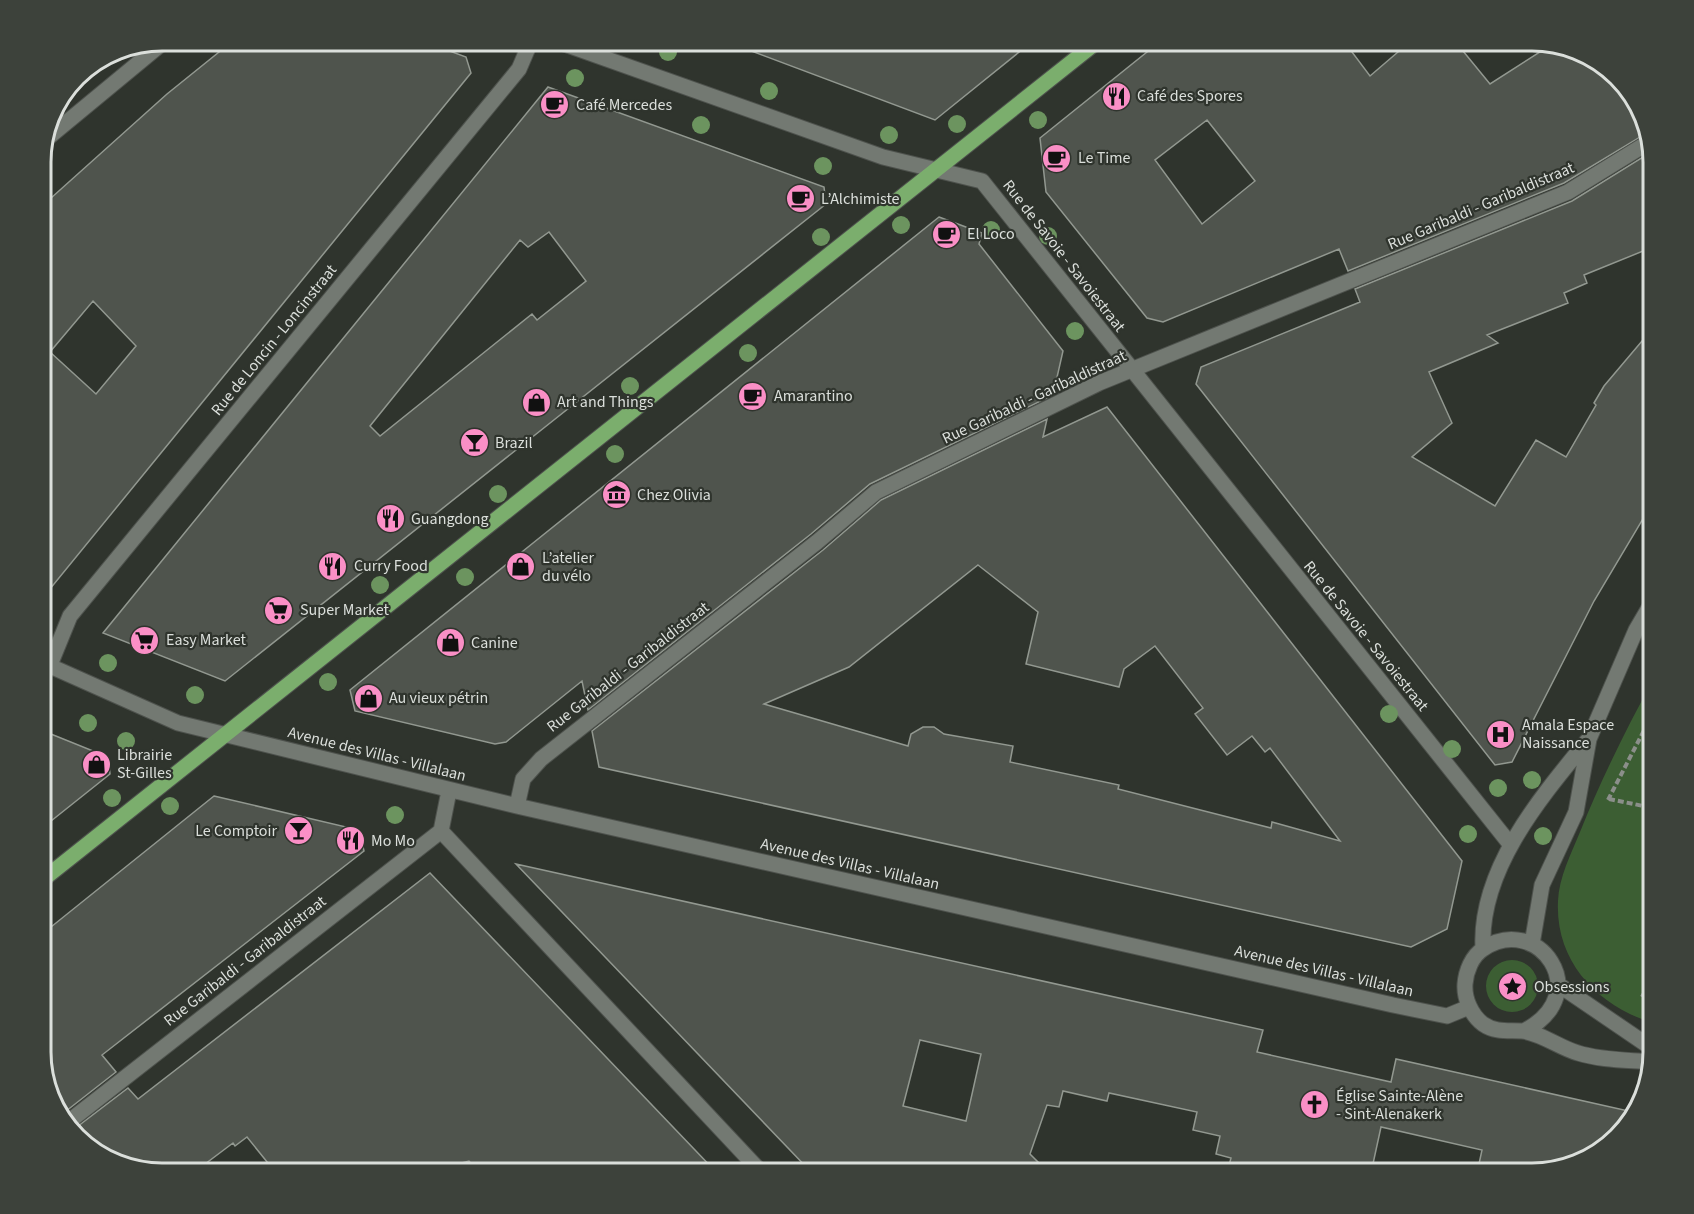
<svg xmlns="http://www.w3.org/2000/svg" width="1694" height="1214" viewBox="0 0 1694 1214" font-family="'Source Sans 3',sans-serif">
	<rect width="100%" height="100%" fill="#2f342d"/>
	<path fill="#3c5e33" d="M1653 680V1023C1598 1006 1555 962 1558 901 1559 877 1571 854 1580 832 1601 780 1626 729 1653 680Z
		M1486 986a26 26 0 1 1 52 0a26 26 0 1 1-52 0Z"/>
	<path fill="#4f544d" stroke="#929890" stroke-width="1.5" fill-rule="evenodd" d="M234 40H420L466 57 471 73 41 600V207L167 94ZM93 301 136 346 96 394 50 352Z
		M731 40H1034L935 120 730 43Z
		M1162 40H1343L1370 76 1412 40H1454L1490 84 1549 46 1606 65 1641 108 1647 133 1564 183 1348 271 1339 249 1163 322 1147 318 1046 192 1040 138ZM1207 120 1255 181 1202 224 1155 160Z
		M548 87 824 187 826 204 225 681 103 633ZM549 232 586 281 537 320 532 314 380 436 370 426 520 240 528 247Z
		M1651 152 1653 247 1584 275 1587 283 1564 293 1568 303 1487 335 1498 343 1429 372 1452 423 1412 457 1495 506 1536 440 1566 457 1596 405 1594 403 1604 386 1653 328V502L1594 601 1512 762 1495 765 1196 384 1201 367 1360 302 1355 289 1572 201Z
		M939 217 982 233 979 244 1063 351 1053 395 870 484 811 534 588 710 582 681 506 742 495 744 355 711 350 690Z
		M1107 407 1462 861 1447 929 1411 947 599 767 592 731 823 550 881 500 1047 419 1043 437ZM978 565 1038 612 1026 664 1119 687 1124 669 1155 646 1203 708 1195 714 1227 755 1252 736 1265 752 1270 748 1340 841 1272 822 1271 828 1118 789 1119 785 1010 762 1013 746 944 734 934 727H923L911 734 908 746 764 704 849 667Z
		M41 730 108 757 110 774 41 829Z
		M214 796 359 830 364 851 102 1055 116 1072 61 1115 53 1106 41 1059V935Z
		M516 864 1263 1030 1257 1052 1391 1082 1396 1059 1633 1112 1629 1126 1586 1161 1532 1173H1477L1482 1150 1381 1127 1371 1173H1227L1231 1158 1216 1154 1220 1136 1193 1130 1197 1112 1109 1093 1107 1101 1063 1091 1059 1107 1047 1105 1030 1154 1049 1173H812ZM920 1040 981 1054 966 1121 903 1106Z
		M430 873 717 1173H479L469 1161 422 1173H276L247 1137 235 1146 233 1143 193 1173H162L88 1149 73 1130 128 1088 138 1099Z"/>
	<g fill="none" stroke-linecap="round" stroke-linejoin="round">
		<defs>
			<path id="minor" d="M556 41 883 157 982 181 1510 844
				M44 141 165 41
				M41 662 178 723 517 806 1393 1005 1447 1016 1469 1007
				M50 665 70 616 519 69 531 41
				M517 806 523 779 541 759 817 542 876 492 1099 383 1568 192 1649 142
				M441 831 762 1173
				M1532 944 1542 885 1576 812 1589 739 1636 630 1653 601
				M1483 948C1479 870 1540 798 1587 741
				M1559 985 1653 1049
				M1524 1031C1597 993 1537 912 1483 949 1472 956 1466 971 1465 984 1464 998 1471 1015 1483 1024 1496 1033 1509 1030 1522 1031 1541 1033 1560 1048 1578 1053 1600 1060 1627 1060 1650 1062
				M67 1123 441 831 449 791"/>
			<path id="major" d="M41 881 1098 41"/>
		</defs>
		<use href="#minor" stroke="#4e524d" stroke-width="17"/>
		<use href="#major" stroke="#4e524d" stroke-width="17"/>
		<path stroke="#8b8f8a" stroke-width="4" stroke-dasharray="6 3" stroke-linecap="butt" d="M1609 799 1653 808
			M1608 800 1653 713
			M1642 997 1653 976"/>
		<use href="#minor" stroke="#737972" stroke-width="15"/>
		<use href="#major" stroke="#7bae6d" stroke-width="15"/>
	</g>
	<g fill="#6c945f">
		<circle cx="668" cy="52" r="9"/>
		<circle cx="575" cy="78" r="9"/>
		<circle cx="769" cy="91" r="9"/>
		<circle cx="1038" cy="120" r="9"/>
		<circle cx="957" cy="124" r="9"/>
		<circle cx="701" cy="125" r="9"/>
		<circle cx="889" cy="135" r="9"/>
		<circle cx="823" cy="166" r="9"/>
		<circle cx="901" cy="225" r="9"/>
		<circle cx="991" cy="230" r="9"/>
		<circle cx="1048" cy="236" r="9"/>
		<circle cx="821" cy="237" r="9"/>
		<circle cx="1075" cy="331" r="9"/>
		<circle cx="748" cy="353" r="9"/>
		<circle cx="630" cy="386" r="9"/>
		<circle cx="615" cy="454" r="9"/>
		<circle cx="498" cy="494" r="9"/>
		<circle cx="465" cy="577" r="9"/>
		<circle cx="380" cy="585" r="9"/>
		<circle cx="108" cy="663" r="9"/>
		<circle cx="328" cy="682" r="9"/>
		<circle cx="195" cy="695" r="9"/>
		<circle cx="1389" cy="714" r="9"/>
		<circle cx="88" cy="723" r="9"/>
		<circle cx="126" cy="741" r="9"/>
		<circle cx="1452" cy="749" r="9"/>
		<circle cx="1532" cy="780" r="9"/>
		<circle cx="1498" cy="788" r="9"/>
		<circle cx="112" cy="798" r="9"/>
		<circle cx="170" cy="806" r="9"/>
		<circle cx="395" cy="815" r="9"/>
		<circle cx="1468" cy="834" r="9"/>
		<circle cx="1543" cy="836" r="9"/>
	</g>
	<defs>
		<symbol id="restaurant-disc" viewBox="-11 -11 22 22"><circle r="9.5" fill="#fa8fc6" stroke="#2f342d"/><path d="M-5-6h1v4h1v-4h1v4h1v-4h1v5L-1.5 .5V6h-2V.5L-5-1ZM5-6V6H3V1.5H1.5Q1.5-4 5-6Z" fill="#111"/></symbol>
		<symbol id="cafe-disc" viewBox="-11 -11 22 22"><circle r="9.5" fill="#fa8fc6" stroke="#2f342d"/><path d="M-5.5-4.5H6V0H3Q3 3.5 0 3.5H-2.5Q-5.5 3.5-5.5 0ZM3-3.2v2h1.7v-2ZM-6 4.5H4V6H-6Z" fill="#111"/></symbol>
		<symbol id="shop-disc" viewBox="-11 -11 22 22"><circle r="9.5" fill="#fa8fc6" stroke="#2f342d"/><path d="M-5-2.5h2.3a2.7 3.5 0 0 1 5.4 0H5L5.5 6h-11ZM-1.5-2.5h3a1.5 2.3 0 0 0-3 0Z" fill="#111"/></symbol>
		<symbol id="bar-disc" viewBox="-11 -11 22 22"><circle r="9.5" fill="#fa8fc6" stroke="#2f342d"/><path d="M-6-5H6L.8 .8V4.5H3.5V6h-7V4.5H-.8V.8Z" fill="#111"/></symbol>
		<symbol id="museum-disc" viewBox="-11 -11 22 22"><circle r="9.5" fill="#fa8fc6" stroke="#2f342d"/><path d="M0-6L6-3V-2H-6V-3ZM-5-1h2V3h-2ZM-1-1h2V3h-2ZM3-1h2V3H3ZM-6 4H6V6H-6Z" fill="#111"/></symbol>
		<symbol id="supermarket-disc" viewBox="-11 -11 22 22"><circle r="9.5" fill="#fa8fc6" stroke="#2f342d"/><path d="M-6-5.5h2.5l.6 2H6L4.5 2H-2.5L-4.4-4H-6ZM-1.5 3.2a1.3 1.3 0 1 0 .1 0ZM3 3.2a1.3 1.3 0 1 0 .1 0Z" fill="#111"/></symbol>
		<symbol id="hospital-disc" viewBox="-11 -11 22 22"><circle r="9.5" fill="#fa8fc6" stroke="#2f342d"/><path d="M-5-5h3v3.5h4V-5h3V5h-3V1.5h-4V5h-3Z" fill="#111"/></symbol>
		<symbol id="sight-disc" viewBox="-11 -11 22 22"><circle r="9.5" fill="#fa8fc6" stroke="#2f342d"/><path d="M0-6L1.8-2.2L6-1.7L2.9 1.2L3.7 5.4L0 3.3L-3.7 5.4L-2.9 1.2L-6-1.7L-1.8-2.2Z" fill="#111"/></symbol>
		<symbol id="church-disc" viewBox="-11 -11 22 22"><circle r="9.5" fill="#fa8fc6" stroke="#2f342d"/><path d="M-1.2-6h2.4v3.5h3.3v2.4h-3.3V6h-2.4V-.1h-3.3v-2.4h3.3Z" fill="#111"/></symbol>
	</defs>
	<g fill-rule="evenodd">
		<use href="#restaurant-disc" x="1100" y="80" width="33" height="33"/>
		<use href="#cafe-disc" x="538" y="88" width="33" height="33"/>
		<use href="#cafe-disc" x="1040" y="142" width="33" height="33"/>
		<use href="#cafe-disc" x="784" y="182" width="33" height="33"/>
		<use href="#cafe-disc" x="930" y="218" width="33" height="33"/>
		<use href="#cafe-disc" x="736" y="380" width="33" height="33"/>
		<use href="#shop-disc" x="520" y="386" width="33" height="33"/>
		<use href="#bar-disc" x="458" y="426" width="33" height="33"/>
		<use href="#museum-disc" x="600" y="478" width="33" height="33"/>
		<use href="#restaurant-disc" x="374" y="502" width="33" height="33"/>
		<use href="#restaurant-disc" x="316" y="550" width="33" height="33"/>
		<use href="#shop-disc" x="504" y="550" width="33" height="33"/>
		<use href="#supermarket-disc" x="262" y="594" width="33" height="33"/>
		<use href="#supermarket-disc" x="128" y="624" width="33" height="33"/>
		<use href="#shop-disc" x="434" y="626" width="33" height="33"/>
		<use href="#shop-disc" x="352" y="682" width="33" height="33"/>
		<use href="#hospital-disc" x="1484" y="718" width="33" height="33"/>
		<use href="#shop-disc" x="80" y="748" width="33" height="33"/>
		<use href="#bar-disc" x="282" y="814" width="33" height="33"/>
		<use href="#restaurant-disc" x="334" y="824" width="33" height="33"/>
		<use href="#sight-disc" x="1496" y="970" width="33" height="33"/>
		<use href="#church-disc" x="1298" y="1088" width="33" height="33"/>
	</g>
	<g text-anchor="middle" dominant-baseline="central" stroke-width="4.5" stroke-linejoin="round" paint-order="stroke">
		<g font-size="16" fill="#dbdfdb" stroke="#2f342d" text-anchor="start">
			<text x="1137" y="96">Café des Spores</text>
			<text x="576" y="105">Café Mercedes</text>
			<text x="1078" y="158">Le Time</text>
			<text x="821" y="199">L’Alchimiste</text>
			<text x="967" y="234">El Loco</text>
			<text x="774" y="396">Amarantino</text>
			<text x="557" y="402">Art and Things</text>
			<text x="495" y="443">Brazil</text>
			<text x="637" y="495">Chez Olivia</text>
			<text x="411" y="519">Guangdong</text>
			<text x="542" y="558">L’atelier<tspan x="542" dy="18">du vélo</tspan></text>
			<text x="354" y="566">Curry Food</text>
			<text x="300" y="610">Super Market</text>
			<text x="166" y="640">Easy Market</text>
			<text x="471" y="643">Canine</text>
			<text x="389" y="698">Au vieux pétrin</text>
			<text x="1522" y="725">Amala Espace<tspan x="1522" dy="18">Naissance</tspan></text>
			<text x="117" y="755">Librairie<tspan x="117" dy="18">St-Gilles</tspan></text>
			<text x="277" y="831" text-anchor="end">Le Comptoir</text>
			<text x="371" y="841">Mo Mo</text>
			<text x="1534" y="987">Obsessions</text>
			<text x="1336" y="1096">Église Sainte-Alène<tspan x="1336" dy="18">- Sint-Alenakerk</tspan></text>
		</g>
		<g font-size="16" fill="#dbdfdb" stroke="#2f342d">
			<text transform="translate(1481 206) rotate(-23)">Rue Garibaldi - Garibaldistraat</text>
			<text transform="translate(1064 256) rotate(52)">Rue de Savoie - Savoiestraat</text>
			<text transform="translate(274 340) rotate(-51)">Rue de Loncin - Loncinstraat</text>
			<text transform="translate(1034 397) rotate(-25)">Rue Garibaldi - Garibaldistraat</text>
			<text transform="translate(1366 636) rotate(51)">Rue de Savoie - Savoiestraat</text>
			<text transform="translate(628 667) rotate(-38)">Rue Garibaldi - Garibaldistraat</text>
			<text transform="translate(377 754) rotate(14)">Avenue des Villas - Villalaan</text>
			<text transform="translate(850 864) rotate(13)">Avenue des Villas - Villalaan</text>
			<text transform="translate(245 961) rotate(-38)">Rue Garibaldi - Garibaldistraat</text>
			<text transform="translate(1324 971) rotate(13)">Avenue des Villas - Villalaan</text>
		</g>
	</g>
	<path d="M0 0H1694V1214H0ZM162 51H1532A111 111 0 0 1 1643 162V1052A111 111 0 0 1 1532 1163H162A111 111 0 0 1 51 1052V162A111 111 0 0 1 162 51Z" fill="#3d423b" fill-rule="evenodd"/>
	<path fill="none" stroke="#dbdfdb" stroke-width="3" d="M162 51H1532A111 111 0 0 1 1643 162V1052A111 111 0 0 1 1532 1163H162A111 111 0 0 1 51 1052V162A111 111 0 0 1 162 51Z"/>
</svg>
